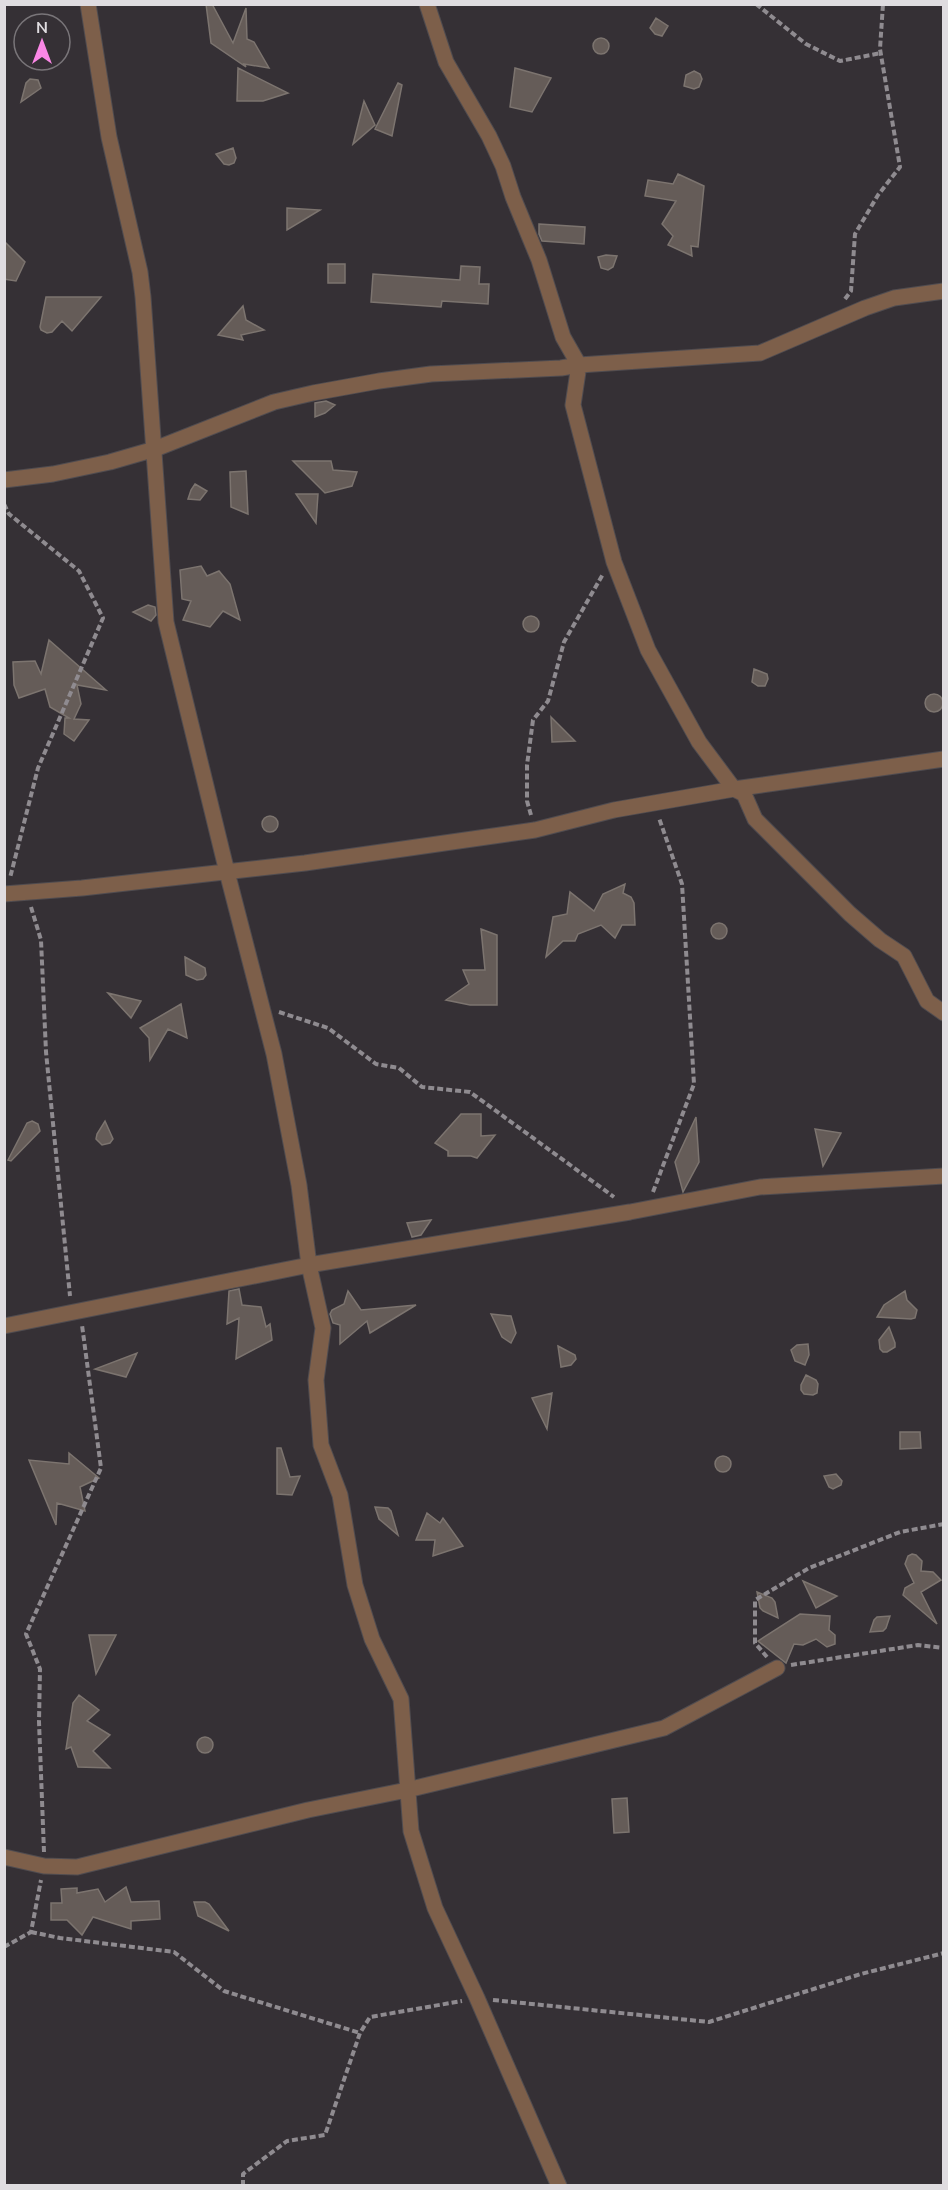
<svg xmlns="http://www.w3.org/2000/svg" width="948" height="2190" viewBox="0 0 948 2190" font-family="'Nunito Sans',sans-serif">
	<rect width="100%" height="100%" fill="#353035"/>
	<path fill="#655c58" stroke="#7c746f" stroke-width="1.5" d="M206 4H212L233 43 246 8 247 39 254 42 269 68 244 64 246 67 211 43Z
		M656 18 668 26 662 36 655 34 650 28Z
		M593 46a8 8 0 1 1 16 0a8 8 0 1 1-16 0Z
		M238 68 288 93 263 101H237Z
		M515 68 551 78 532 112 510 107Z
		M694 71 700 74 702 79 699 87 694 89 684 86 686 75Z
		M30 79 38 80 41 88 21 102 26 83Z
		M398 83 402 85 392 136 375 129Z
		M364 101 375 125 353 144Z
		M233 148 236 158 234 163 229 165 224 164 216 154Z
		M678 174 704 186 698 247 691 246 692 256 668 245 673 236 662 224 676 201 645 196 648 180 673 184Z
		M287 208 320 210 287 230Z
		M539 224 585 227 584 244 542 241 539 234Z
		M4 241 25 262 16 281 4 279Z
		M606 255 617 256 613 267 608 270 601 268 598 257Z
		M328 264H345V283H328Z
		M461 266 480 267 479 284H489L488 304 442 301 441 307 371 302 373 274 460 280Z
		M46 297H101L72 331 62 321 52 332 47 333 41 330 40 327Z
		M243 306 246 320 264 330 241 335 243 340 218 335Z
		M326 401 335 405 325 413 315 417V403Z
		M293 461H331L333 470 357 472 352 486 325 493Z
		M246 471 248 514 231 507 230 472Z
		M195 484 207 491 200 500 188 499 191 490Z
		M296 494H318L316 523Z
		M201 566 207 576 219 571 230 584 240 620 223 611 210 627 183 620 191 601 182 599 180 570Z
		M148 605 155 607 156 615 151 621 133 612Z
		M523 624a8 8 0 1 1 16 0a8 8 0 1 1-16 0Z
		M49 640 106 690 77 685 81 704 74 719 89 720 74 741 64 734 65 718H69L50 707 45 689 19 698 14 685 13 662 35 661 41 674Z
		M754 669 767 674 768 679 765 686H758L752 682Z
		M925 703a9 9 0 1 1 18 0a9 9 0 1 1-18 0Z
		M551 717 575 741 552 742Z
		M262 824a8 8 0 1 1 16 0a8 8 0 1 1-16 0Z
		M625 884 623 893 631 897 634 903 635 925H622L615 938 601 925 578 934 575 941H563L546 957 553 917 567 914 570 892 594 911 603 894Z
		M711 931a8 8 0 1 1 16 0a8 8 0 1 1-16 0Z
		M481 929 497 935V1005H470L446 1000 469 984 463 970H485Z
		M185 957 205 968 206 975 203 979 197 980 186 975Z
		M108 993 141 1001 131 1018Z
		M181 1004 187 1038 168 1029 150 1060 149 1038 140 1028Z
		M461 1114H481V1136L495 1135 477 1158 471 1156H448V1151L435 1143Z
		M696 1117 699 1162 683 1192 675 1162Z
		M32 1121 38 1124 40 1131 11 1161 8 1160 27 1123Z
		M105 1121 113 1139 110 1143 102 1145 96 1139 97 1134Z
		M815 1129 841 1133 823 1166Z
		M431 1220 421 1235 412 1237 407 1223Z
		M239 1289 242 1305 261 1307 266 1327 270 1324 272 1340 236 1359 239 1318 227 1324 229 1291Z
		M348 1291 361 1310 416 1305 370 1333 367 1321 340 1344V1325L333 1323 330 1314 332 1310 344 1304Z
		M905 1291 907 1300 917 1310 915 1318 911 1319 877 1317 884 1305Z
		M491 1314 511 1316 516 1333 511 1343 502 1337Z
		M889 1327 895 1343V1347L887 1352H883L880 1349 879 1340Z
		M808 1344 809 1355 805 1365 795 1361 791 1350 797 1345Z
		M558 1346 575 1355 576 1359 571 1365 561 1367Z
		M137 1353 126 1377 95 1369Z
		M806 1375 816 1380 818 1384 817 1393 813 1395 804 1394 801 1390V1385Z
		M552 1393 547 1429 532 1398Z
		M900 1432H920L921 1448 900 1449Z
		M277 1448H281L290 1477 300 1476 292 1495 277 1494Z
		M69 1453 99 1478 80 1487 85 1511 57 1503 56 1525 29 1460 69 1464Z
		M715 1464a8 8 0 1 1 16 0a8 8 0 1 1-16 0Z
		M836 1474 842 1481 841 1485 833 1489 829 1487 824 1476Z
		M375 1507 388 1508 391 1511 398 1535 379 1519Z
		M427 1513 440 1523 443 1518 463 1546 433 1556 435 1540H416Z
		M912 1554 916 1555 922 1561 921 1571 933 1572 941 1580 921 1592 937 1624 903 1595 905 1588 914 1583 905 1564 908 1556Z
		M803 1581 837 1596 816 1608Z
		M757 1592 772 1598 775 1602 778 1618 763 1611 760 1608Z
		M800 1614 830 1616 829 1630 835 1635V1644L827 1647 816 1639 803 1645 794 1644 786 1663 758 1641Z
		M890 1616 886 1628 883 1631 870 1632 874 1620 877 1617Z
		M89 1635H116L96 1674Z
		M79 1695 99 1710 87 1721 110 1735 93 1751 110 1768 78 1767 71 1747 66 1749 73 1703Z
		M197 1745a8 8 0 1 1 16 0a8 8 0 1 1-16 0Z
		M627 1798 629 1832 614 1833 612 1799Z
		M126 1887 131 1902 159 1901 160 1919 131 1921V1929L93 1917 82 1935 67 1920H51V1903H62L61 1889 77 1888V1893L98 1889 105 1902Z
		M194 1902H205L209 1904 229 1931 198 1916Z"/>
	<g fill="none" stroke-linecap="round" stroke-linejoin="round">
		<defs>
			<path id="minor" d="M88 4 109 137 140 272 143 297 166 622 227 872 274 1054 299 1185 309 1265 323 1328 316 1380 321 1445 340 1495 355 1585 372 1639 401 1699 411 1831 435 1908 477 1998 559 2186
				M427 4 446 62 489 136 503 166 513 197 539 260 563 337 579 365 573 405 614 562 648 650 699 742 734 789 744 794 755 819 850 914 880 940 904 956 927 1001 944 1013
				M4 480 53 474 110 462 155 449 274 402 313 393 379 381 431 374 561 368 579 365 760 353 865 308 894 298 944 291
				M4 894 82 888 305 863 535 830 614 810 734 789 944 759
				M4 1326 309 1265 630 1212 760 1187 944 1176
				M4 1857 44 1866 77 1867 308 1810 407 1790 664 1728 777 1668"/>
		</defs>
		<use href="#minor" stroke="#504c50" stroke-width="17"/>
		<path stroke="#8f8b90" stroke-width="4" stroke-dasharray="6 3" stroke-linecap="butt" d="M756 4 806 44 840 61 881 53
			M845 299 851 291 855 234 878 195 900 167 880 49 883 4
			M4 504 9 514 79 571 103 618 38 768 10 878
			M531 815 527 801V765L533 720 548 701 564 642 603 574
			M31 907 41 940 46 1052 70 1296
			M279 1012 328 1028 376 1064 399 1068 422 1087 470 1092 614 1197
			M653 1192 694 1084 682 884 659 818
			M767 1657 755 1643V1600L809 1568 900 1532 944 1524
			M791 1665 918 1645 944 1648
			M44 1852 39 1722 40 1669 26 1634 101 1468 82 1325
			M31 1932 60 1938 174 1952 224 1991 360 2033
			M4 1947 31 1932 41 1880
			M493 2000 709 2022 861 1974 944 1953
			M243 2186V2174L287 2141 325 2135 360 2033 370 2017 462 2001"/>
		<use href="#minor" stroke="#7d5f4a" stroke-width="15"/>
	</g>
	<rect width="948" height="2190" fill="none" stroke="#dfdce0" stroke-width="12"/>
	<g transform="translate(42 42)"><circle r="28" fill="#353035" stroke="#797579" stroke-width="1.5"/>
	<path d="M0-4.5L10 22L0 15L-10 22Z" fill="#fa87e6"/>
	<text y="-9" font-size="16" font-weight="bold" text-anchor="middle" fill="#dfdce0">N</text>
	</g>
</svg>
